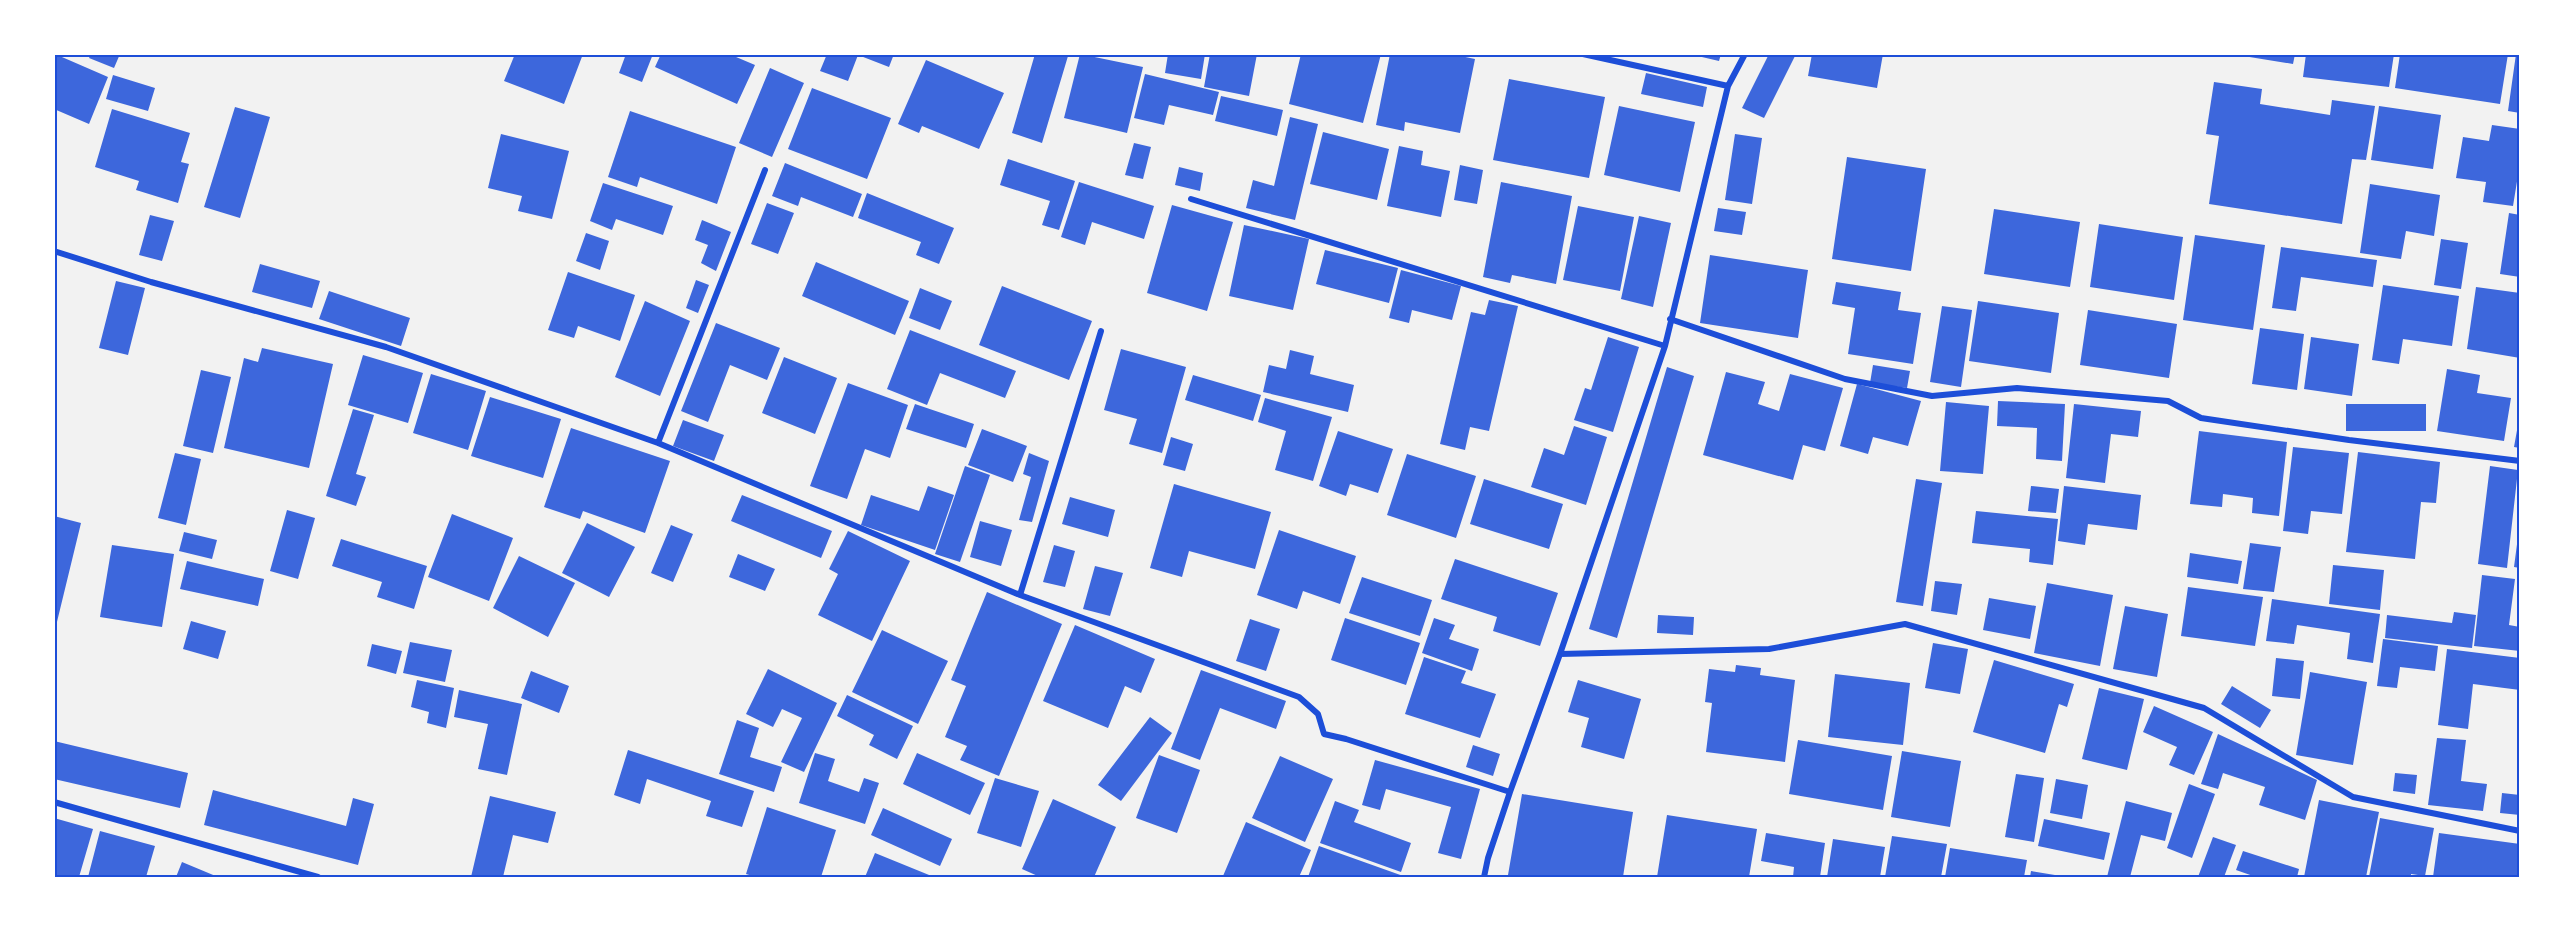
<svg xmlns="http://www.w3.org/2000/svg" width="2574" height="931" viewBox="0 0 2574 931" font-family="Inter,sans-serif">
	<rect width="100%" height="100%" fill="#f2f2f2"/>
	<path fill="#3d67dc" d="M55 54 108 77 89 124 54 109Z
		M91 54H120L114 68 89 58Z
		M515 54H583L564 104 504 81Z
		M626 54H653L642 82 619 73Z
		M661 54H729L755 65 737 104 655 67Z
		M827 54H894L889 67 858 55 848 81 820 71Z
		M1035 54 1068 56 1042 143 1012 133Z
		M1080 54 1143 67 1127 133 1064 118Z
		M1168 54H1205L1201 79 1165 73Z
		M1210 54H1257L1249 96 1204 87Z
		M1301 54H1381L1363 123 1289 104Z
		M1390 54H1451L1475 59 1460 133 1405 122 1404 131 1376 125Z
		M1689 54H1721L1719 61Z
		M1769 54H1796L1764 118 1742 108Z
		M1812 54H1883L1877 88 1808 76Z
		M2231 54H2295L2293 64Z
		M2306 54H2394L2389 87 2303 77Z
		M2400 54H2508L2500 104 2395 88Z
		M2516 54H2520V113L2508 111Z
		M926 60 1004 93 979 149 922 126 919 133 898 124Z
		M770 68 804 83 772 157 739 143Z
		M1646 73 1707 87 1703 107 1641 94Z
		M1145 74 1219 92 1213 115 1169 105 1164 125 1134 118Z
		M113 75 155 88 148 111 106 99Z
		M1509 79 1605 97 1589 178 1493 160Z
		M2214 82 2262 89 2260 104 2330 115 2332 100 2375 106 2366 160 2352 159 2342 224 2209 204 2219 136 2206 134Z
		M812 88 891 118 867 179 788 149Z
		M1221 96 1283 110 1277 136 1215 121Z
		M1619 106 1695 122 1680 192 1604 175Z
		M2379 106 2441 115 2433 169 2371 160Z
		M235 107 270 117 240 218 204 207Z
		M112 109 190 133 181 162 189 164 178 203 136 190 139 181 95 167Z
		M630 111 736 147 717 204 640 177 637 187 608 177Z
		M1290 117 1318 124 1295 220 1246 208 1253 180 1274 186Z
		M2492 125 2520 129V163L2513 206 2483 202 2486 182 2456 178 2463 137 2489 141Z
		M1323 132 1389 149 1377 200 1310 184Z
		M501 134 569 151 552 219 518 211 522 196 488 188Z
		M1735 134 1762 138 1752 204 1725 200Z
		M1134 143 1151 147 1143 179 1125 175Z
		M1399 146 1423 151 1421 165 1450 171 1441 217 1387 206Z
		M1847 157 1926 169 1911 271 1832 259Z
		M1008 159 1075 181 1059 230 1042 225 1050 201 1000 185Z
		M785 163 862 194 853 217 801 197 798 206 772 196Z
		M1460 165 1483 170 1477 204 1454 200Z
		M1179 167 1203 173 1200 191 1175 185Z
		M1079 182 1154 206 1144 239 1092 222 1085 245 1061 237Z
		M1501 182 1572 196 1556 284 1512 275 1510 283 1483 277Z
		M603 183 673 206 663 235 616 219 612 230 590 221Z
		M2370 184 2440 195 2434 236 2406 231 2401 259 2360 253Z
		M867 193 954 228 939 264 916 255 921 242 858 218Z
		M767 203 794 213 778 254 751 244Z
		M1172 205 1233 222 1207 311 1147 293Z
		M1578 206 1634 217 1620 291 1563 280Z
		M1718 208 1746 212 1742 235 1714 231Z
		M1994 209 2080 222 2070 287 1984 274Z
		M2509 213 2520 215V277L2500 274Z
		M150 215 174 221 162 261 139 255Z
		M1639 216 1671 223 1653 307 1621 299Z
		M702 220 731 232 716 271 701 263 708 245 695 240Z
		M2099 224 2183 237 2174 300 2090 287Z
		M1244 225 1309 239 1293 310 1229 296Z
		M586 233 609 241 600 270 576 261Z
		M2195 235 2265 245 2253 330 2183 320Z
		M2441 239 2468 243 2461 289 2434 285Z
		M2281 247 2377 260 2373 287 2301 277 2296 311 2272 308Z
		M1325 250 1398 268 1389 303 1316 284Z
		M1710 255 1808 270 1798 338 1700 323Z
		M816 262 909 301 895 335 802 296Z
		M260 264 320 281 312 308 252 292Z
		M1401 270 1461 286 1452 320 1412 310 1409 323 1389 318Z
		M568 272 635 295 620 341 578 326 574 338 548 330Z
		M696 280 709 285 698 313 686 308Z
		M116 281 145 288 128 355 99 348Z
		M1836 282 1901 292 1898 310 1921 313 1913 364 1848 354 1855 308 1832 304Z
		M2383 285 2459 296 2452 346 2403 339 2399 364 2372 360Z
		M1002 286 1092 321 1069 380 979 345Z
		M2476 287 2520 293V358L2467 349Z
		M920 288 952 301 940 330 909 318Z
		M329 291 410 318 401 346 319 319Z
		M1489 300 1518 306 1489 431 1470 427 1465 450 1440 444 1471 312 1485 315Z
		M645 301 690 321 660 396 615 377Z
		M1978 301 2059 313 2051 373 1969 361Z
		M1942 306 1972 310 1961 387 1930 382Z
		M2088 310 2177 324 2169 378 2080 365Z
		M716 323 780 348 767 380 730 365 708 422 681 411Z
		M2260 328 2304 334 2297 390 2252 384Z
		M910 330 1016 371 1005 398 940 373 927 405 887 389Z
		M1608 337 1639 347 1613 432 1574 420 1585 388 1591 390Z
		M2311 337 2359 344 2352 396 2304 389Z
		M262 348 333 364 309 468 224 448 244 358 258 362Z
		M1121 349 1186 367 1162 453 1129 444 1137 419 1104 410Z
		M1290 350 1314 356 1310 374 1354 385 1348 412 1263 392 1269 365 1286 369Z
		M363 355 423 373 408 423 348 405Z
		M784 357 837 378 815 434 762 413Z
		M1873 365 1910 371 1907 388 1870 383Z
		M1667 367 1694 376 1617 638 1589 629Z
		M2447 369 2480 375 2477 393 2511 398 2504 441 2437 431Z
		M201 370 231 377 213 453 183 446Z
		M1726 372 1765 382 1758 404 1779 411 1790 374 1843 388 1825 451 1803 445 1793 480 1703 455Z
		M431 374 486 391 468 450 413 433Z
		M1193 375 1261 395 1253 421 1185 400Z
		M848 383 908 405 890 458 865 449 847 499 810 486Z
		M1857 384 1921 401 1908 446 1873 437 1868 454 1840 446Z
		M490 397 561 419 543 478 471 456Z
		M1265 398 1332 417 1313 481 1275 470 1286 431 1258 422Z
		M1998 401 2065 404 2062 461 2036 459 2037 428 1997 426Z
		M1946 402 1989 406 1983 474 1940 471Z
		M915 404 974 424 966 448 906 429Z
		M2074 404 2141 411 2138 437 2111 434 2105 483 2066 478Z
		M2346 404H2426V431H2346Z
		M353 409 374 415 356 474 366 477 356 506 326 496Z
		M2519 419H2520V448L2514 447Z
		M683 420 724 435 714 461 673 446Z
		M1574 426 1607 437 1586 505 1531 487 1544 448 1564 455Z
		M571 428 670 461 645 533 583 511 580 519 544 507Z
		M982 429 1027 446 1013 482 968 465Z
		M1338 431 1393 449 1378 493 1350 484 1346 496 1319 486Z
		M2199 431 2287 442 2279 516 2252 513 2253 498 2223 494 2222 507 2190 504Z
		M1171 437 1193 444 1185 471 1163 465Z
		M2293 447 2349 453 2342 514 2311 511 2308 534 2283 531Z
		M2358 452 2440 462 2436 503 2421 502 2415 559 2346 552Z
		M175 453 201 459 186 525 158 518Z
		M1029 453 1049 461 1032 522 1019 520 1031 477 1023 474Z
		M1407 454 1476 476 1456 538 1387 515Z
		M965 466 990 475 960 562 935 554Z
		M2490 466 2518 470 2507 568 2478 564Z
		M1484 479 1563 504 1549 549 1470 524Z
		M1916 479 1942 483 1923 606 1896 602Z
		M1174 484 1271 512 1255 569 1189 551 1182 577 1150 568Z
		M928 486 954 495 935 550 861 525 871 495 919 511Z
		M2031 486 2059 489 2056 513 2028 511Z
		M2064 486 2141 495 2137 530 2088 524 2085 545 2058 541Z
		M742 495 832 531 821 558 731 521Z
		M1070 497 1115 510 1108 537 1062 524Z
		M287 510 315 518 298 579 270 571Z
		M1976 511 2058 519 2053 565 2029 562 2030 549 1972 543Z
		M452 514 513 538 489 601 428 577Z
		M54 516 81 523 55 630H54Z
		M980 521 1012 530 1001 566 970 557Z
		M587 523 635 547 609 597 562 573Z
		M671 525 693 534 673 582 651 573Z
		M2519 529H2520V568L2514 567Z
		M1279 530 1356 556 1340 604 1303 591 1297 609 1257 595Z
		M848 531 910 561 872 641 818 615 838 574 829 569Z
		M184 532 217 540 212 559 179 551Z
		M341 539 427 566 414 609 377 597 382 582 332 566Z
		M2250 543 2281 547 2274 592 2243 589Z
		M112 545 174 554 162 627 100 617Z
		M1054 545 1075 551 1065 587 1043 582Z
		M2190 553 2242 561 2238 584 2187 577Z
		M738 554 775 569 765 591 729 577Z
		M519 556 575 583 548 637 493 608Z
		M1455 559 1558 593 1540 646 1493 631 1497 617 1441 599Z
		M187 561 264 579 258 606 180 589Z
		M2333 565 2384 570 2380 610 2329 604Z
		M1095 566 1123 573 1110 616 1083 609Z
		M2482 575 2515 579 2509 625 2520 627V651L2474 646Z
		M1362 577 1432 600 1420 636 1349 613Z
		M1935 581 1962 584 1957 615 1931 611Z
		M2047 583 2113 595 2100 666 2034 653Z
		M2188 587 2263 597 2255 646 2181 636Z
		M987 592 1062 624 999 776 960 760 967 746 945 737 966 686 951 680Z
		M1989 598 2036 606 2030 639 1983 630Z
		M2272 599 2380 614 2373 663 2347 659 2350 633 2297 625 2294 644 2266 641Z
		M2125 606 2168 614 2157 677 2113 669Z
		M2454 612 2476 615 2472 648 2385 638 2387 615 2452 623Z
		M1658 615 1694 617 1693 635 1657 633Z
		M1345 618 1420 643 1406 685 1331 660Z
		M1434 618 1455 625 1449 639 1479 649 1472 671 1422 653Z
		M1250 619 1280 629 1266 671 1236 661Z
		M191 621 226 631 218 659 183 649Z
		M1075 625 1155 659 1141 693 1125 686 1108 728 1043 701Z
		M882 630 948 661 918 724 852 692Z
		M2383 639 2438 646 2435 671 2400 667 2397 688 2377 686Z
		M410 642 452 650 445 682 403 673Z
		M1933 643 1968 649 1960 694 1925 688Z
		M372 644 402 651 396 674 367 666Z
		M2447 649 2520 658V690L2473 684 2468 729 2438 725Z
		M1424 657 1466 671 1461 683 1496 694 1480 738 1405 714Z
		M2276 658 2304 661 2300 699 2272 696Z
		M1994 660 2074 684 2067 707 2059 704 2045 753 1973 732Z
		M1736 665 1761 668 1760 675 1795 680 1785 762 1706 752 1712 703 1705 702 1709 669 1735 672Z
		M768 669 837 703 804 772 781 762 802 718 782 709 773 727 746 714Z
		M1201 670 1286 701 1276 729 1220 708 1200 760 1171 749Z
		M531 671 569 686 559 713 521 698Z
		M2310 672 2367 682 2353 765 2296 755Z
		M1835 674 1910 683 1903 745 1828 737Z
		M417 680 454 688 446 728 427 723 429 712 411 707Z
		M1578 680 1641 699 1624 759 1581 747 1589 718 1568 712Z
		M2232 686 2271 710 2260 728 2221 704Z
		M2099 688 2144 699 2127 770 2082 759Z
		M459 690 522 704 507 775 478 769 488 724 454 717Z
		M847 695 913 726 897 759 869 745 874 735 837 716Z
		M2154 706 2213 732 2194 775 2169 765 2177 747 2143 732Z
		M1150 717 1172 733 1121 801 1098 785Z
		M737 720 759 728 750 757 782 767 774 792 719 774Z
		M2218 734 2317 780 2305 820 2259 805 2265 787 2223 773 2218 789 2201 784Z
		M2437 738 2466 740 2461 781 2487 784 2483 811 2428 805Z
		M1798 740 1892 756 1883 810 1789 794Z
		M54 741 188 773 180 808 54 779Z
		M1473 745 1500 754 1493 776 1466 767Z
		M628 750 754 791 742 827 706 816 711 801 647 779 640 804 614 795Z
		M1902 751 1961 761 1950 827 1891 817Z
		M815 753 835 759 828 781 859 792 864 778 879 783 865 824 799 803Z
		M917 753 985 783 970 815 903 784Z
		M1159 755 1200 770 1177 833 1136 818Z
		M1280 756 1333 779 1305 842 1252 818Z
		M1375 760 1480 789 1461 859 1438 853 1451 807 1386 789 1380 810 1362 805Z
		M2395 773 2417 775 2415 794 2393 791Z
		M2016 774 2044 778 2034 842 2005 837Z
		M995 778 1039 791 1021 847 977 833Z
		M2056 779 2088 785 2082 819 2050 813Z
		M2189 784 2215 794 2192 858 2167 848Z
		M213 790 346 826 353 798 374 804 358 865 204 825Z
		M2502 793 2520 795V815L2500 813Z
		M1522 794 1633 812 1623 877 1508 875Z
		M490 796 556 812 548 843 513 835 503 877H471Z
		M1053 799 1116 827 1094 877H1040L1022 869Z
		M2319 800 2379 812 2366 877H2304Z
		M1335 801 1359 810 1354 822 1411 843 1401 872 1320 843Z
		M2126 801 2172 813 2165 841 2141 835 2130 877H2107Z
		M767 807 836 830 821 877H756L746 874Z
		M883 808 952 839 940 866 871 835Z
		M1667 815 1757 829 1749 877H1657Z
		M54 818 93 829 79 877H54Z
		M2380 818 2434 828 2425 876 2411 874V877H2369Z
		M2044 819 2110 833 2104 860 2038 846Z
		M1246 822 1311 850 1299 877 1223 876Z
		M100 831 155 846 146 877H88Z
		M1766 833 1825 843 1820 877H1793L1794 867 1761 861Z
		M2439 833 2520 844V877H2433Z
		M1892 836 1947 844 1941 877H1885Z
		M2213 837 2236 845 2224 877H2198Z
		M1833 839 1885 847 1880 877H1827Z
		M1319 846 1406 877H1308Z
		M1950 848 2027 860 2024 877H1945Z
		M2243 851 2299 869 2297 877H2256L2236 870Z
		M875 853 934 877H865Z
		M182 862 218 877H176Z
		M2031 871 2061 876 2060 877H2030Z"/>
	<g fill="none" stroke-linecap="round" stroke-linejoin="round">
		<path stroke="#1d4ed8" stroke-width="6" d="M1583 54 1728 86
			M1191 199 1665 346
			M54 251 151 282 386 347 658 443 1020 595 1299 697 1318 714 1324 734 1346 739 1510 792
			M1670 319 1845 379 1932 396 2017 388 2168 401 2201 418 2349 440 2520 461
			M658 443 765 170
			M1020 595 1101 331
			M1560 654 1769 649 1905 624 2204 708 2353 797 2520 831
			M54 802 318 877
			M1484 877 1488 858 1510 792 1560 654 1665 346 1728 86 1745 54"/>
	</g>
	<rect width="2574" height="931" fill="none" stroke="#ffffff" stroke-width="111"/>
	<rect x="56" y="56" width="2462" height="820" fill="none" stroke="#1d4ed8" stroke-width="2"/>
</svg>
